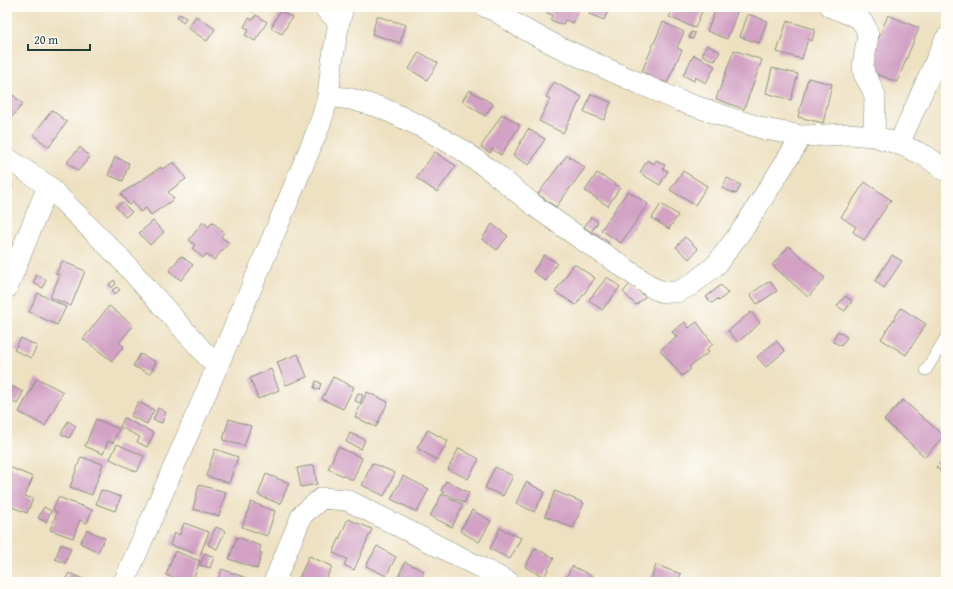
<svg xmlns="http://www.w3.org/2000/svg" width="953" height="589" viewBox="0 0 953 589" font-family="'Gentium Book Plus',serif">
	<rect width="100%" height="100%" fill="#fdfcf7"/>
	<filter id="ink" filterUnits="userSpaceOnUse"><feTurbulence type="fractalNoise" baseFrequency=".025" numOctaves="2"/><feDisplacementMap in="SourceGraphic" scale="8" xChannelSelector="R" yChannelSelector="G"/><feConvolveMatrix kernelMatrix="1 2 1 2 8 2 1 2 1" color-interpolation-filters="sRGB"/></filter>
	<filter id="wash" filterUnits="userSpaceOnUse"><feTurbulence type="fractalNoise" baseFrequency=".012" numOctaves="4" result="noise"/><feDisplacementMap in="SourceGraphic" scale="16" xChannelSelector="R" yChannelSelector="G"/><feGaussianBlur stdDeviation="0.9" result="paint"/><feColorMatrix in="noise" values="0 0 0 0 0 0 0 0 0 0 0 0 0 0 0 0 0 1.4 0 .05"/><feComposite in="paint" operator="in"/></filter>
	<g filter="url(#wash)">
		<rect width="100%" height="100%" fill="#eee1c2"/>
		<g id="blocks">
			<path fill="#d2a1c4" d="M245 7H256L253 12Z
				M549 7H580L573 23 565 20 563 25 550 20 553 15 547 13Z
				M592 7H606L609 8 604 20 589 14Z
				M669 7H700L699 10 702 11 695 28 669 17 672 12 668 10Z
				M717 7H739L727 39 707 31Z
				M280 11 292 17 282 34 271 28Z
				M180 14 186 18 183 22 177 17Z
				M748 14 767 21 759 43 740 37Z
				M256 15 267 22 255 41 245 35 249 29 244 27 249 18 253 20Z
				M888 15 919 28 897 82 866 70Z
				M196 16 215 29 207 41 188 28Z
				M377 16 406 25 400 43 372 34Z
				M787 21 815 29 812 41 808 39 802 59 777 52Z
				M663 22 684 32 677 48 682 50 667 83 662 81 660 84 646 78 648 74 642 71Z
				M691 32 695 33 693 39 689 38Z
				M707 45 720 52 715 61 702 55Z
				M734 50 762 60 744 109 716 99Z
				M419 52 438 63 427 80 409 69Z
				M694 55 715 66 706 83 695 77 694 81 683 75Z
				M772 68 798 74 791 100 766 93Z
				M808 78 832 84 823 123 798 117Z
				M554 82 582 97 563 133 539 121 550 99 546 97Z
				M7 90 12 94 7 101Z
				M469 90 493 104 485 116 462 101Z
				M591 94 611 102 604 120 584 112Z
				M13 95 23 104 11 118 7 115V102Z
				M52 110 67 122 49 147 33 135Z
				M502 114 520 125 501 155 492 149 490 153 481 147Z
				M528 129 545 139 529 165 513 156Z
				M80 147 90 157 78 171 67 162Z
				M435 152 456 166 437 192 416 178Z
				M567 155 585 168 556 207 538 194Z
				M115 157 129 163 123 181 108 175Z
				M647 160 654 164 656 160 665 165 663 169 668 171 660 185 640 173Z
				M174 162 186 179 168 192 174 199 151 215 146 208 140 212 133 202 129 205 121 194 161 167 162 169Z
				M683 171 707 186 695 205 670 190Z
				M597 173 620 187 608 206 585 191Z
				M727 178 741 185 736 194 722 188Z
				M7 181 13 185 7 194Z
				M865 182 891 200 864 240 853 232 856 227 841 217Z
				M628 191 648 204 621 243 601 230Z
				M122 202 132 212 125 217 116 207Z
				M661 204 678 215 669 229 652 218Z
				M591 217 598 222 591 232 584 227Z
				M153 221 164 232 150 245 139 233Z
				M203 222 209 227 212 222 224 232 221 237 229 243 214 260 206 254 203 258 192 248 195 245 189 240Z
				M492 224 508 236 497 250 482 239Z
				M593 232 609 242 606 247 590 237Z
				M685 237 698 249 689 259 676 247Z
				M7 239 12 241 9 249 7 248Z
				M789 246 825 278 808 297 772 265Z
				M544 255 557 263 546 281 533 272Z
				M892 255 902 261 884 288 875 281Z
				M181 256 193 265 181 280 169 271Z
				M62 261 85 271 71 306 50 297 60 275 56 274Z
				M574 264 595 278 576 305 555 292Z
				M37 275 46 279 43 288 33 283Z
				M607 277 620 287 602 310 589 300Z
				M114 280 116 284 111 288 109 284Z
				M770 281 777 291 757 304 750 294Z
				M631 283 645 297 636 305 623 292Z
				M721 285 728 293 719 301 717 299 712 303 706 297Z
				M117 287 120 290 115 294 112 290Z
				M38 293 66 307 57 325 29 312Z
				M845 296 852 301 845 311 837 306Z
				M109 306 133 325 119 343 124 346 112 361 83 339Z
				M901 308 926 324 906 355 881 339Z
				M751 312 760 323 738 342 728 331Z
				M685 322 689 328 697 322 713 344 706 350 709 352 689 367 691 369 682 376 660 350 677 337 672 332Z
				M838 331 847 337 841 346 832 341Z
				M21 338 37 346 31 358 14 350Z
				M776 341 785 351 766 367 757 357Z
				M140 354 156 362 150 374 133 366Z
				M298 354 307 377 286 385 277 362Z
				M271 369 279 390 258 399 250 378Z
				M333 377 354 387 343 409 322 399Z
				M37 378 63 392 45 426 19 412Z
				M316 381 321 383 319 390 314 388Z
				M7 384 23 392 17 404 7 399Z
				M367 392 388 402 376 427 355 417Z
				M358 393 363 395 360 403 355 401Z
				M903 400 944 436 925 457 884 420Z
				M138 402 154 410 147 424 131 416Z
				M158 408 166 412 162 423 153 420Z
				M124 418 154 433 147 447 137 442 140 437 120 427Z
				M96 419 119 429 113 443 108 441 103 454 85 446Z
				M229 419 251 426 244 446 223 440Z
				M68 421 76 426 69 438 61 434Z
				M428 430 448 441 437 460 417 448Z
				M350 433 365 440 361 449 346 442Z
				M117 444 144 456 137 472 110 459Z
				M338 447 362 458 353 480 328 469Z
				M459 448 479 459 468 479 448 469Z
				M215 449 238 457 229 483 206 476Z
				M946 456V477L936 467Z
				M81 457 103 464 92 495 70 487Z
				M372 463 395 473 384 496 362 485Z
				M314 465 317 484 301 487 297 468Z
				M7 466 33 477 25 496 33 499 27 513 7 505Z
				M495 467 513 476 503 496 485 488Z
				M266 474 289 483 280 504 258 495Z
				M403 476 429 489 417 512 391 499Z
				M446 481 469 493 464 503 441 491Z
				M526 482 545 492 534 512 516 503Z
				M199 485 226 492 219 516 193 509Z
				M101 490 121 497 115 511 96 504Z
				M555 491 584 503 573 528 545 516Z
				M442 494 463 505 452 527 430 516Z
				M58 497 92 510 87 523 80 520 73 538 50 530 57 512 53 510Z
				M251 502 275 511 267 536 242 527Z
				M44 507 51 511 46 522 38 518Z
				M472 510 491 521 479 542 460 531Z
				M348 519 372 529 354 570 344 565 347 559 333 553Z
				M184 523 209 532 200 555 170 545 174 533 180 535Z
				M216 527 225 531 217 549 208 545Z
				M500 528 521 538 510 559 490 549Z
				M87 530 105 538 98 552 80 543Z
				M237 537 261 546 259 552 262 553 257 569 229 559Z
				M61 544 71 548 65 563 55 559Z
				M377 546 396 557 386 576 366 566Z
				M535 548 554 558 544 577 525 567Z
				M175 551 200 561 192 582H184L166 575Z
				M205 553 214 557 210 568 200 565Z
				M309 556 332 566 325 582H307L299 578Z
				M405 562 424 571 419 582H396Z
				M656 565 681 574 678 582H650Z
				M572 566 592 576 589 582H564Z
				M222 569 246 578 245 582H217Z
				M69 573 90 582H64Z"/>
		</g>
	</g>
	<g filter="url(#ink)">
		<use href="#blocks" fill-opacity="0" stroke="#868f7b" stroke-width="1"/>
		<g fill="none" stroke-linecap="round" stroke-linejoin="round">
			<defs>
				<path id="service" d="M926 370 946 337"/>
				<path id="minor" d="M324 7 339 22
					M486 7 496 11 520 27 557 46 618 74 680 101 733 119 765 129 802 136 848 134 874 136 899 144 926 156 946 171
					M831 7 859 18 865 26 868 35 863 65 864 74 872 88 875 96 874 136
					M328 96 351 99 382 108 422 127 462 150 494 173 536 207 581 239 616 262 653 288 663 292H677L691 285 716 265 745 226 802 136
					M899 144 946 38
					M7 158 48 186 119 257 217 367
					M7 288 48 186
					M124 582 259 270 316 134 323 115 328 96 332 62 339 22 343 7
					M274 582 302 515 322 498 347 500 509 582"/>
			</defs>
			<use href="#service" stroke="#868f7b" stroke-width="12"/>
			<use href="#minor" stroke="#868f7b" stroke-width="22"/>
			<use href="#service" stroke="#fff" stroke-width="11"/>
			<use href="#minor" stroke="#fff" stroke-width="21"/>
		</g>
	</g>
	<rect width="953" height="589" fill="none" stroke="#fdfcf7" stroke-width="24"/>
	<path d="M28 44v6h62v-6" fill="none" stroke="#1f3d34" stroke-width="2"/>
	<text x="34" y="44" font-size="12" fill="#1f3d34" stroke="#fdfcf7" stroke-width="3" paint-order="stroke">20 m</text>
</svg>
